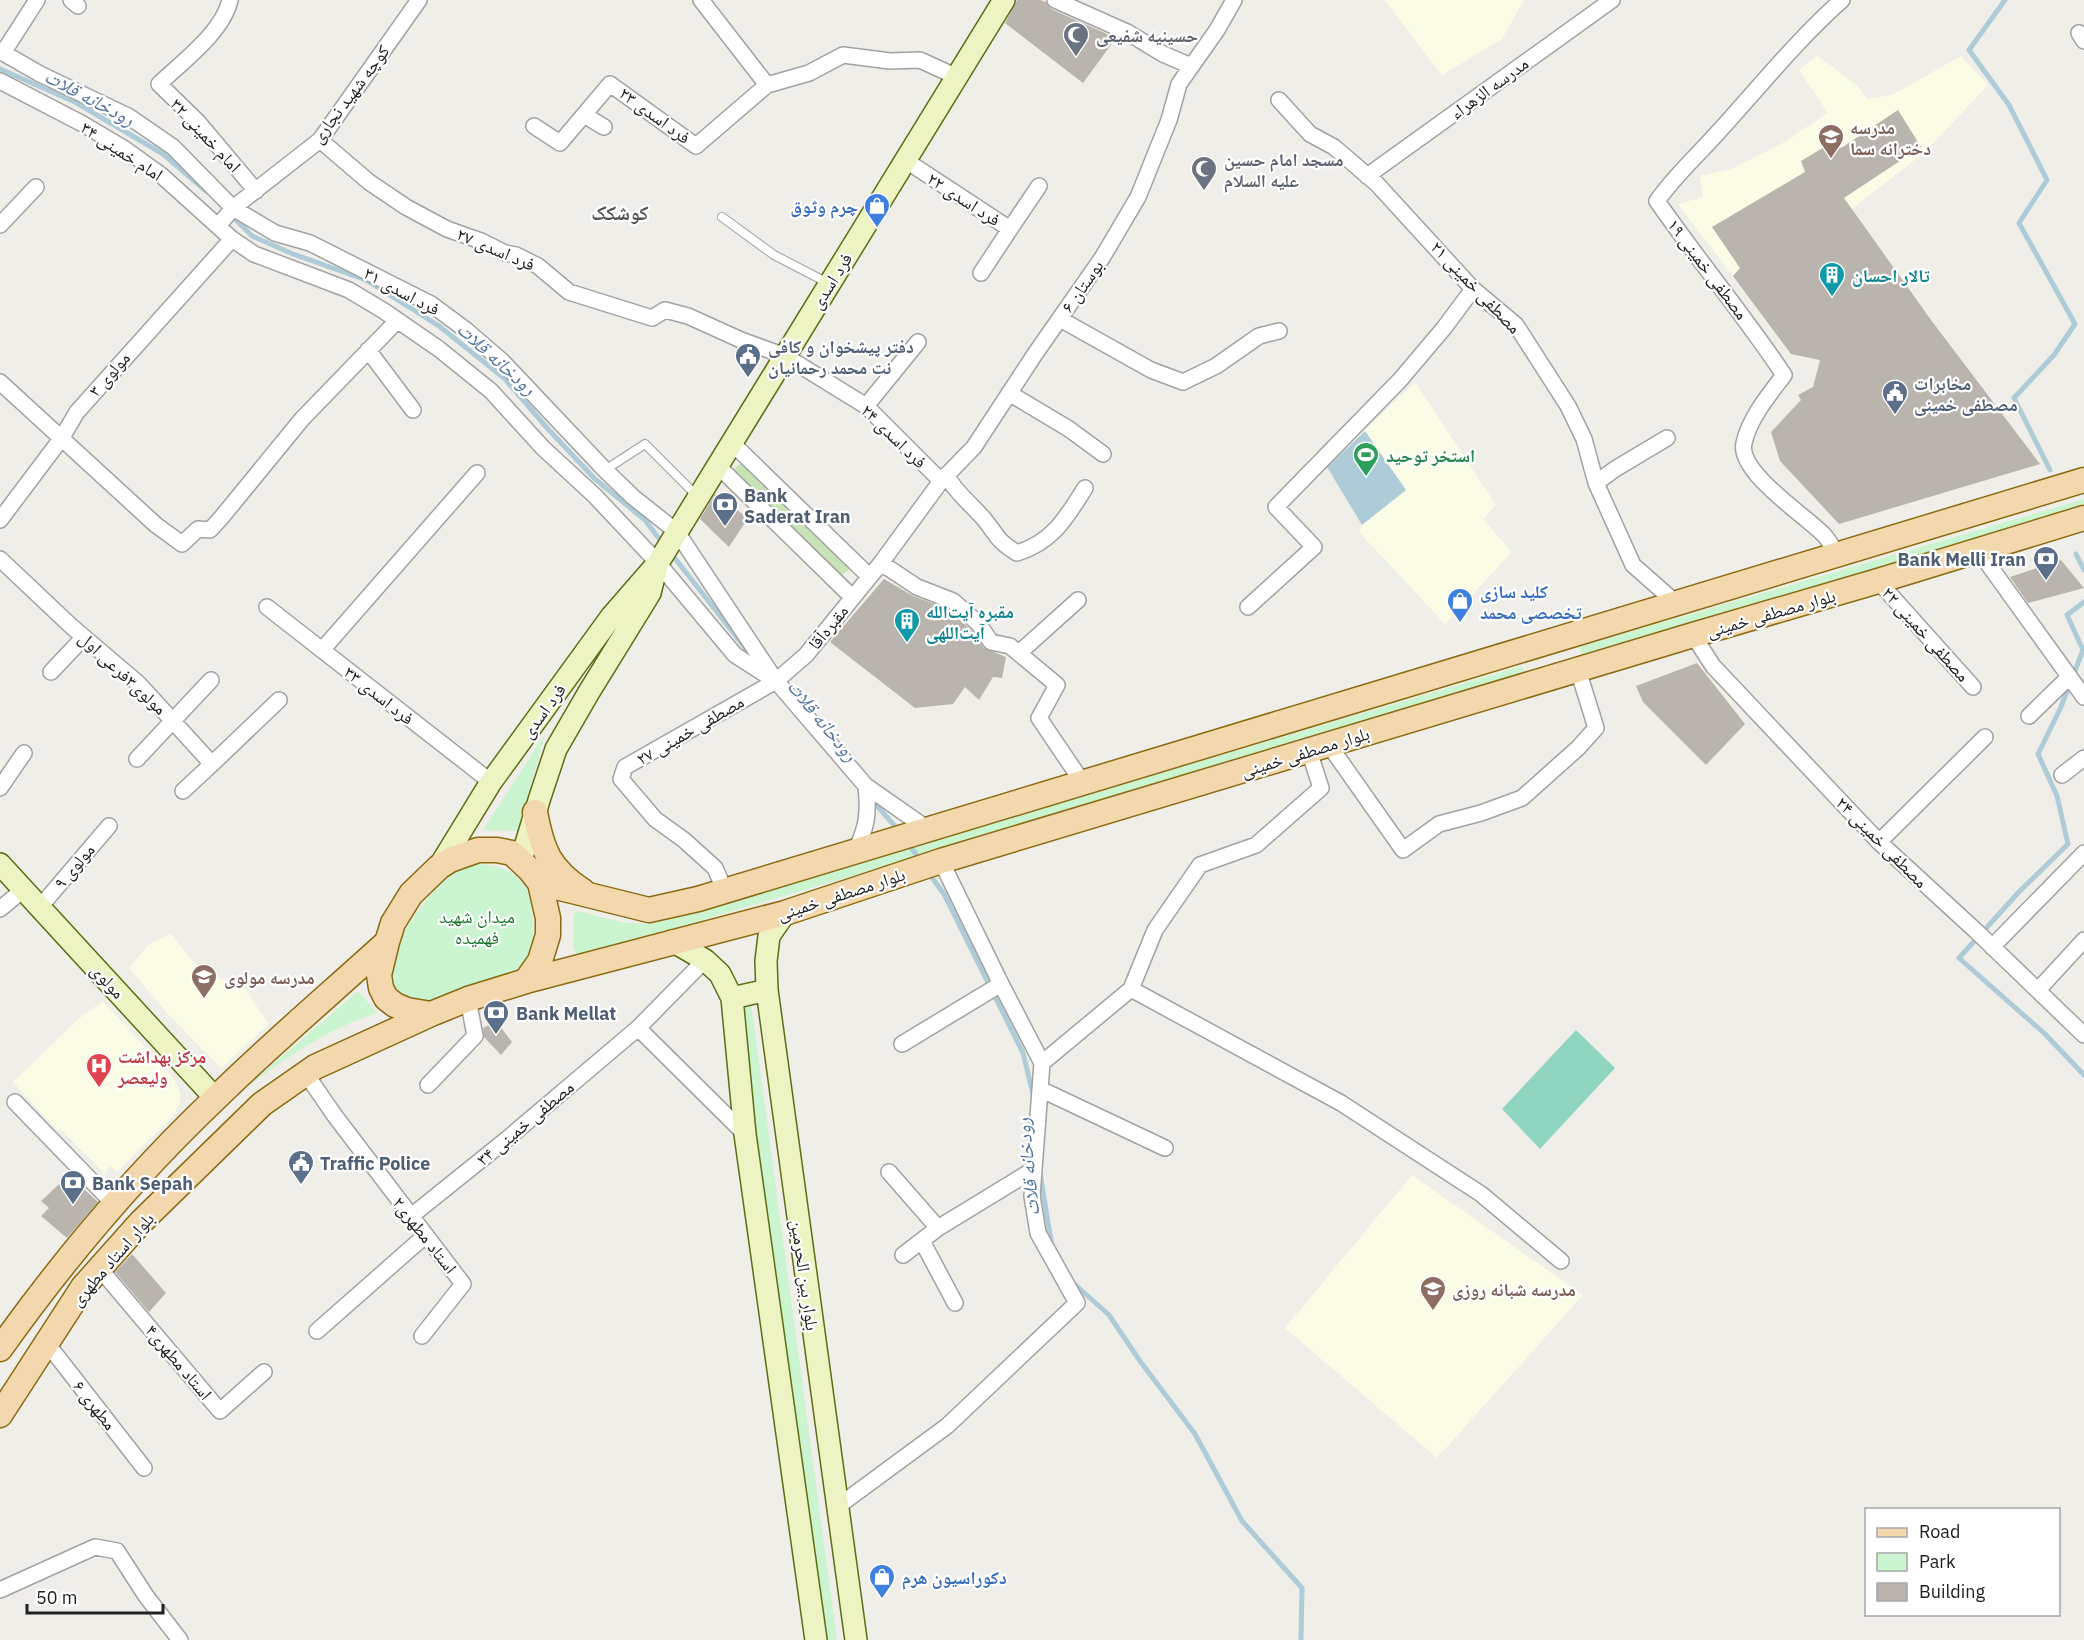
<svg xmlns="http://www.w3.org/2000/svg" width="2084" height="1640" viewBox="0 0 2084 1640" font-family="'IBM Plex Sans','Noto Naskh Arabic',sans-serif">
	<rect width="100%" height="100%" fill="#f0eee8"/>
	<path fill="#fafce5" d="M1384 0H1524L1502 39 1442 75Z
		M1817 55 1858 86 1867 99 1892 95 1961 56 1988 85 1925 152 1852 209 1794 239 1760 247 1733 276 1678 204 1703 197 1700 176 1731 169 1781 144 1828 113 1799 70Z
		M1415 382 1496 505 1483 519 1512 552 1445 624 1359 532 1362 525 1327 467Z
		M171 934 196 965 209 975 242 985 269 1024 221 1068 168 1014 129 968 149 944Z
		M103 1001 174 1079 180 1092V1101L176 1112 168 1121 117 1172 110 1166 104 1173 62 1130H57L13 1082 77 1020Z
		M1412 1175 1583 1295 1437 1458 1285 1328Z"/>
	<path fill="#c8e3b5" d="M742 462 851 568 842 575 733 470Z"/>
	<path fill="#cbf4d1" d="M2084 499V510L1583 659 1579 647Z
		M1522 666 1526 678 579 956 573 949 574 914 579 911 624 923 651 924Z
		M545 734 518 831 483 830Z
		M473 864C518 865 533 884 533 928 533 940 533 953 525 963 512 978 443 1000 422 1001 415 1001 406 998 399 996 380 959 407 924 430 896 436 888 443 877 452 872 458 868 467 866 473 864Z
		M358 991 377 1013C326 1029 286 1058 243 1090Z
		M740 1003H751L837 1640H823L778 1336Z"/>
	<path fill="#90d5bf" d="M1576 1030 1615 1068 1540 1149 1502 1109Z"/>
	<path fill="#aeccd8" d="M1365 431 1406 490 1362 525 1327 467Z"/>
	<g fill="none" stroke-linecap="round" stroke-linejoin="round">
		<path stroke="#aeccd8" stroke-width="5" d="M2005 0 1969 50 2009 105 2047 180 2019 223 2075 324 2054 355 2014 398 2050 470
			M0 69 75 102 163 154 206 191
			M230 214 252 236 293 254 366 280 439 326 504 378 548 429 595 479 645 520 664 545
			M670 552 753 658
			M2076 554 2084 570
			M2084 602 2067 615 2083 650 2061 707 2038 754 2057 796 2068 844 2018 893 1959 958 2045 1034 2084 1075
			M871 799 900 832
			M907 842 921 861
			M928 872 944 894 1023 1053 1034 1098
			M1040 1173 1052 1247
			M1071 1281 1109 1315 1140 1361 1195 1434 1242 1521 1302 1588 1301 1640"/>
	</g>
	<path fill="#b9b4ae" d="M1017 0H1040L1046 2 1051 9 1116 38 1083 83 1005 23Z
		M1898 110 1921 147 1844 198 1931 320 2040 464 1839 524 1780 461 1771 432 1801 400 1798 395 1813 387 1820 360 1791 354 1733 276 1740 268 1712 227 1805 172 1801 161 1836 140 1841 148Z
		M715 494 748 518 729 547 700 519Z
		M2061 560 2084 588 2028 603 2010 577Z
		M884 579 913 596 948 609 970 629 984 648 1006 657 1002 678 993 677 979 700 965 687 953 704 915 708 830 642Z
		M1697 663 1745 724 1706 765 1643 702 1636 686Z
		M496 1021 512 1042 501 1055 484 1037 483 1028Z
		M69 1175 98 1202 67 1238 41 1216 49 1208 41 1201Z
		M132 1254 166 1293 149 1312 115 1272Z"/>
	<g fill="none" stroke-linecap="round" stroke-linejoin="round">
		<defs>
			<path id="lane" d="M722 217 774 255 828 283
				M605 470 645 444 697 496"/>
			<path id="street" d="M71 0 78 6
				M230 0C223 32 182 62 159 84L198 122 256 191
				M701 0 767 85
				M1055 0 1127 32 1163 54 1191 66
				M2079 33 2084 41
				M0 51 40 74 128 116 173 147 233 208 275 233 310 243 431 304 466 330 502 361 605 470 633 497 677 532 776 681 866 786 929 830
				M3 53 37 0
				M0 81 81 123 125 149 161 175 232 239 254 254 349 290 384 311 439 349 491 391 543 448 595 496 658 563 735 655 771 678
				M1279 100 1310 134 1334 147 1377 184 1473 289 1516 325 1568 406 1584 439 1596 483 1633 565 1676 603
				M584 115 604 127
				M534 126 560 143 610 84 696 146 767 85 809 73 843 55 890 61 920 60 957 77
				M320 140 369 182 406 207 447 229 481 241 505 253 516 255 538 266 569 292 652 318 665 310 688 316 741 340 785 356 866 406 941 481
				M905 160 1010 229 981 273
				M1367 176 1612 0
				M0 225 36 187
				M218 226 233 208 320 140 419 0
				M1010 229 1039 186
				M1060 319 1151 370 1183 382 1216 366 1259 336 1279 331
				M368 350 413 410
				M0 382 156 525 182 544 198 529 210 530 221 518 302 419 397 321
				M1009 393 1069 429 1103 454
				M866 406 918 342
				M732 443 869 576
				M718 466 852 597
				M946 475C956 493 971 504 984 519 998 536 996 540 1017 553 1053 542 1066 518 1085 488
				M1596 483 1615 469 1667 438
				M0 520 61 439 77 412 232 239
				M1978 550 2084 697
				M1836 555C1833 548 1829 540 1824 535 1806 516 1737 472 1744 443 1750 417 1769 395 1784 375 1744 315 1698 260 1657 201 1676 174 1700 153 1721 129 1761 85 1798 39 1842 0
				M0 559 71 626 139 684 212 764 183 791
				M881 563 917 587 953 601 978 623 991 642 1010 646 1057 685 1039 718 1083 783
				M1878 581 1973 687
				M267 607 491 782
				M1248 607 1314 547 1276 507 1400 380 1444 328 1473 289
				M1693 635 1713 666 1879 842 1975 930 2084 1035
				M322 650 477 473
				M1019 653 1078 600
				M51 672 84 637
				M2029 716 2069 677
				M1329 745 1403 850 1439 824 1481 813 1522 798 1578 748 1596 728 1578 670
				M137 759 211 680
				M212 764 279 700
				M2062 775 2084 758
				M0 788 24 753
				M1879 842 1985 737
				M855 852C867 827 869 814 866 786
				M725 891 715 868 684 840 655 819 621 779 625 767 776 681 806 655 881 563 941 481 974 447 1035 354 1102 258 1138 197 1169 120 1179 84 1217 30 1234 0
				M40 907 109 826
				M0 909 23 890
				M1992 947 2084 853
				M1131 989 1341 1103 1481 1194 1561 1261
				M2038 990 2084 940
				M638 1028 745 1134
				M902 1044 1001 984
				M1042 1063 1131 989 1155 930 1200 865 1256 845 1321 788 1309 751
				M306 1074 335 1116 463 1284 422 1336
				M428 1085 475 1036 468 999
				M1040 1089 1165 1148
				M15 1102 114 1204
				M889 1172 938 1228
				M410 1217 507 1139 638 1028 705 960
				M922 1241 955 1303
				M903 1255 938 1228 1033 1170
				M100 1269 220 1411 264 1372
				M317 1331 426 1235
				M46 1342 144 1468
				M837 1507 947 1426 1077 1303 1038 1233 1032 1196 1042 1063 1001 984 941 861
				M0 1590 95 1547 117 1551 146 1596 180 1640"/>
			<path id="secondary" d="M521 860 540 797 556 749 589 692 650 593 656 569
				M0 864 215 1098
				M439 867 491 782 611 617 658 563 1004 0
				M785 913 769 936 766 961 767 990 856 1640
				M672 941 705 960 720 974 732 998 745 1134 816 1640
				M732 998 767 990"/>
			<path id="primary" d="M535 812C542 850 549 869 583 891
				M540 883 649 910 698 899 2084 480
				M526 981 540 961 548 935V918L540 883 530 870 512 853 497 850H478L450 860 439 867 411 894 393 923 387 942 379 975 381 988 386 998 395 1005 407 1010 431 1014 468 999 526 981 785 913 941 861 1693 635 1878 581 2084 518
				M0 1349C64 1259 136 1174 216 1098 271 1044 330 994 387 942
				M0 1415 83 1287 141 1222 262 1104 315 1067 431 1014"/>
		</defs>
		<use href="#lane" stroke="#a2a2a2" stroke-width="10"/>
		<use href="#street" stroke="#a2a2a2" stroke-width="18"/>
		<use href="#secondary" stroke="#5d6d12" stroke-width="24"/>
		<use href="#primary" stroke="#8b6b12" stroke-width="27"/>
		<use href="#lane" stroke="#fff" stroke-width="8"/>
		<use href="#street" stroke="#fff" stroke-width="15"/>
		<use href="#secondary" stroke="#edf3c3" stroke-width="21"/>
		<use href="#primary" stroke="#f2d8ac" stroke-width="24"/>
	</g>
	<defs>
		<symbol id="mosque-pin" viewBox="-11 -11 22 30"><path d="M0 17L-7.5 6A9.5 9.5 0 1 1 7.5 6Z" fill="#6b7280" stroke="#fff"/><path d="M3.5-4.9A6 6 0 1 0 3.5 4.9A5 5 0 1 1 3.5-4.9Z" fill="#fff"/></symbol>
		<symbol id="school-pin" viewBox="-11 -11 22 30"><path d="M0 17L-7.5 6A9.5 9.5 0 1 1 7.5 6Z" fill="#8d6e63" stroke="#fff"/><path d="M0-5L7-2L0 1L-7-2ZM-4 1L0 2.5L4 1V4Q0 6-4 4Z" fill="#fff"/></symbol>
		<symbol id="shop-pin" viewBox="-11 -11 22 30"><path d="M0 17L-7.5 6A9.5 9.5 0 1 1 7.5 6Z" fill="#3f7fe0" stroke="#fff"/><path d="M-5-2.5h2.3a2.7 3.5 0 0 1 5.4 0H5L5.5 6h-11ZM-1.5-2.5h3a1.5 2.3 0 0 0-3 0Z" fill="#fff"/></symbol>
		<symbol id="building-pin" viewBox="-11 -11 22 30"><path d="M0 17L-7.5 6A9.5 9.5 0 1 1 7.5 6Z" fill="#0f9aa8" stroke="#fff"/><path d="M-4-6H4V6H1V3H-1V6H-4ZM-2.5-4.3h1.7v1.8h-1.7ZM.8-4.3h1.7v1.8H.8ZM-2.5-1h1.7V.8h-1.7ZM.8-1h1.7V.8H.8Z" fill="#fff"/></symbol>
		<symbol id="civic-pin" viewBox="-11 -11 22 30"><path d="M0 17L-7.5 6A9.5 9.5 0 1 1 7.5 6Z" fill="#5c6f8a" stroke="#fff"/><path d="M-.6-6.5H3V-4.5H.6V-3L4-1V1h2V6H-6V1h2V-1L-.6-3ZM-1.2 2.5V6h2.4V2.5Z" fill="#fff"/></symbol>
		<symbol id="stadium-pin" viewBox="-11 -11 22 30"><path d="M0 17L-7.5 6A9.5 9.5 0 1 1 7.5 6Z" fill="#2e9e5b" stroke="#fff"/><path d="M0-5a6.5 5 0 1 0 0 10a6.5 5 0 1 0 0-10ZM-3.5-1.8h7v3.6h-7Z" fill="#fff"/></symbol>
		<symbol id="bank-pin" viewBox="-11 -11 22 30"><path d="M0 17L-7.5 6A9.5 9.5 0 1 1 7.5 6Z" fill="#5c6f8a" stroke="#fff"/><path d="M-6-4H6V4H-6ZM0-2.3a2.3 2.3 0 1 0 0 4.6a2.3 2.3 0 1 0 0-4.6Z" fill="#fff"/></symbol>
		<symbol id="hospital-pin" viewBox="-11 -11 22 30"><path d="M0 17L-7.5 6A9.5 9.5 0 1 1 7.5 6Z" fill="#e0444e" stroke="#fff"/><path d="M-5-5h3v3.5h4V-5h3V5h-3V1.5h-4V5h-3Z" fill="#fff"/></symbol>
	</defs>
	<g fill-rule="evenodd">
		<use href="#mosque-pin" x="1061" y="20" width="30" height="40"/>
		<use href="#school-pin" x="1816" y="122" width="30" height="40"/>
		<use href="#mosque-pin" x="1189" y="154" width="30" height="40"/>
		<use href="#shop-pin" x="862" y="191" width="30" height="40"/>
		<use href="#building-pin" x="1817" y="260" width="30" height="40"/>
		<use href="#civic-pin" x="733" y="341" width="30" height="40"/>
		<use href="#civic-pin" x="1880" y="378" width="30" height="40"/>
		<use href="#stadium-pin" x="1351" y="440" width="30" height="40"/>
		<use href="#bank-pin" x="710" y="490" width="30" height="40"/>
		<use href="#bank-pin" x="2031" y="544" width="30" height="40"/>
		<use href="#shop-pin" x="1445" y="586" width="30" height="40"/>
		<use href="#building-pin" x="892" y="606" width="30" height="40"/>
		<use href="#school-pin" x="189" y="962" width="30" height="40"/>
		<use href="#bank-pin" x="481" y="998" width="30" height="40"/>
		<use href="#hospital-pin" x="84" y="1051" width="30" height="40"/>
		<use href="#civic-pin" x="286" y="1148" width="30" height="40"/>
		<use href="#bank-pin" x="58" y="1168" width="30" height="40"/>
		<use href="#school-pin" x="1418" y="1274" width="30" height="40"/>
		<use href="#shop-pin" x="867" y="1562" width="30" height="40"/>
	</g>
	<g text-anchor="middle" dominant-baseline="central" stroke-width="4.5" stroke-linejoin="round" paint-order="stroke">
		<g font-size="18" font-weight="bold" fill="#5b616d" stroke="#fff" text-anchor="start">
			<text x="1096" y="35">حسینیه شفیعی</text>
			<text x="1224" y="159">مسجد امام حسین<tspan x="1224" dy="21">علیه السلام</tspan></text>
		</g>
		<g font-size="18" fill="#212121" stroke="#fff">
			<text transform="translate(1489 88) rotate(-36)">مدرسه الزهراء</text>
			<text transform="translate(350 94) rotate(-53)">کوچه شهید ‌نجاری</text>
			<text transform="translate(655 115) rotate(36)">فرد اسدی ۲۳</text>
			<text transform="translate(206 135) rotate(47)">امام خمینی ۳۲</text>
			<text transform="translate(122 151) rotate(33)">امام خمینی ۳۴</text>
			<text transform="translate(964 199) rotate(33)">فرد اسدی ۲۲</text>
			<text transform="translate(496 249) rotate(23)">فرد اسدی ۲۷</text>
			<text transform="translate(1708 269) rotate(53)">مصطفی خمینی ۱۹</text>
			<text transform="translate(831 281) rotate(-58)">فرد اسدی</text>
			<text transform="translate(1082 286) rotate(-55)">بوستان ۶</text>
			<text transform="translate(1476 287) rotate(46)">مصطفی خمینی ۲۱</text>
			<text transform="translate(402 291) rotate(28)">فرد اسدی ۳۱</text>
			<text transform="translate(109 374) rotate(-49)">مولوی ۳</text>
			<text transform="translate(894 436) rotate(44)">فرد اسدی ۲۴</text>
			<text transform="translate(1771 613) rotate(-16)">بلوار مصطفی خمینی</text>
			<text transform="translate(828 627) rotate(-51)">مقبره‌آقا</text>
			<text transform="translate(1926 634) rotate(48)">مصطفی خمینی ۲۲</text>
			<text transform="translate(123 673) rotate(43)">مولوی۳فرعی اول</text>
			<text transform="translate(379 695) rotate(38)">فرد اسدی ۳۳</text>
			<text transform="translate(543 711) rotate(-54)">فرد اسدی</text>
			<text transform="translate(690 730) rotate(-30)">مصطفی خمینی ۲۷</text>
			<text transform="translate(1305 752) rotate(-17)">بلوار مصطفی خمینی</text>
			<text transform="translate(1882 842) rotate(45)">مصطفی خمینی ۲۴</text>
			<text transform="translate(74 866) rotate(-50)">مولوی ۹</text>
			<text transform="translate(841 894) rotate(-18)">بلوار مصطفی خمینی</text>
			<text transform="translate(108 981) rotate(47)">مولوی</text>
			<text transform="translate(525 1123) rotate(-40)">مصطفی خمینی ۳۴</text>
			<text transform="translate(425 1235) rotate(52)">استاد مطهری۲</text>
			<text transform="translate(112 1259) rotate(-49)">بلوار استاد مطهری</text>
			<text transform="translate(805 1275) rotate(82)">بلوار بین الحرمین</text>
			<text transform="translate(179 1362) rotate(50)">استاد مطهری۴</text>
			<text transform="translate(95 1405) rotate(52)">مطهری ۶</text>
		</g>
		<g font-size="18" font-weight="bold" fill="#785e54" stroke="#fff" text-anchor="start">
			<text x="1850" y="127">مدرسه<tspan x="1850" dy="21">دخترانه سما</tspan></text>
			<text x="224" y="977">مدرسه مولوی</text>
			<text x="1452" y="1289">مدرسه شبانه روزی</text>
		</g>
		<g font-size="18" font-weight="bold" fill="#366cbe" stroke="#fff" text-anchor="start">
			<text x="858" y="206" text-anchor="end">چرم وثوق</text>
			<text x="1480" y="591">کلید سازی<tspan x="1480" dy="21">تخصصی محمد</tspan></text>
			<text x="902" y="1577">دکوراسیون هرم</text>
		</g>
		<g font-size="18" font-weight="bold" fill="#0d838f" stroke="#fff" text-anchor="start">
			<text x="1852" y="275">تالار احسان</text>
			<text x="926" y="611">مقبره آیت‌الله<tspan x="926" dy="21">آیت‌اللهی</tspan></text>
		</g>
		<g font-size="18" font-weight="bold" fill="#4e5e75" stroke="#fff" text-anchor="start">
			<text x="768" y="346">دفتر پیشخوان و کافی<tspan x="768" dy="21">نت محمد رحمانیان</tspan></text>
			<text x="1914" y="383">مخابرات<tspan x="1914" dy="21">مصطفی خمینی</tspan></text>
			<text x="744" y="495">Bank<tspan x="744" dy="21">Saderat Iran</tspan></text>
			<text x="2026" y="559" text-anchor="end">Bank Melli Iran</text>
			<text x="516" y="1013">Bank Mellat</text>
			<text x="320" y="1163">Traffic Police</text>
			<text x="92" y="1183">Bank Sepah</text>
		</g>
		<g font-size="18" font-weight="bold" fill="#27864d" stroke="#fff" text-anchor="start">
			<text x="1386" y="455">استخر توحید</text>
		</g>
		<g font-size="18" fill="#197427" stroke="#fff">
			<text x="477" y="916">میدان شهید<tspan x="477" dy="21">فهمیده</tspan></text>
		</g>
		<g font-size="18" font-weight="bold" fill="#be3a42" stroke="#fff" text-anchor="start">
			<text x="118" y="1056">مرکز بهداشت<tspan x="118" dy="21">ولیعصر</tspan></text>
		</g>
		<g font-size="20" font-style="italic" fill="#54749f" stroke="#fff">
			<text transform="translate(90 97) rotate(28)">رودخانه قلات</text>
			<text transform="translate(497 358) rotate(42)">رودخانه قلات</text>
			<text transform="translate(823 720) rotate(51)">رودخانه قلات</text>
			<text transform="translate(1027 1167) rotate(-96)">رودخانه قلات</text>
		</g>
		<g font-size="20" font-weight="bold" fill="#545454" stroke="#fff">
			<text x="620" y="212">کوشکک</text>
		</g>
	</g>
	<rect x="1865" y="1508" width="195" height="108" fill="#ffffff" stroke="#a6a6a6" stroke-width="1.5"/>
	<rect x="1877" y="1528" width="30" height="9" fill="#f2d8ac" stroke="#a6a6a6" stroke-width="1.5"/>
	<text x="1919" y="1538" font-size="18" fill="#212121">Road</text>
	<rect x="1877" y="1553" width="30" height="18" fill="#cbf4d1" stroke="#a6a6a6" stroke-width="1.5"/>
	<text x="1919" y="1568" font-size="18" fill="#212121">Park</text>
	<rect x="1877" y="1583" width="30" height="18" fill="#b9b4ae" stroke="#a6a6a6" stroke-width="1.5"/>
	<text x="1919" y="1598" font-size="18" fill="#212121">Building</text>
	<path d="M27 1604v9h136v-9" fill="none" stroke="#212121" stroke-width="3"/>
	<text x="36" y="1604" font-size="18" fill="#212121" stroke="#ffffff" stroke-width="4.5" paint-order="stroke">50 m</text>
</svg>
